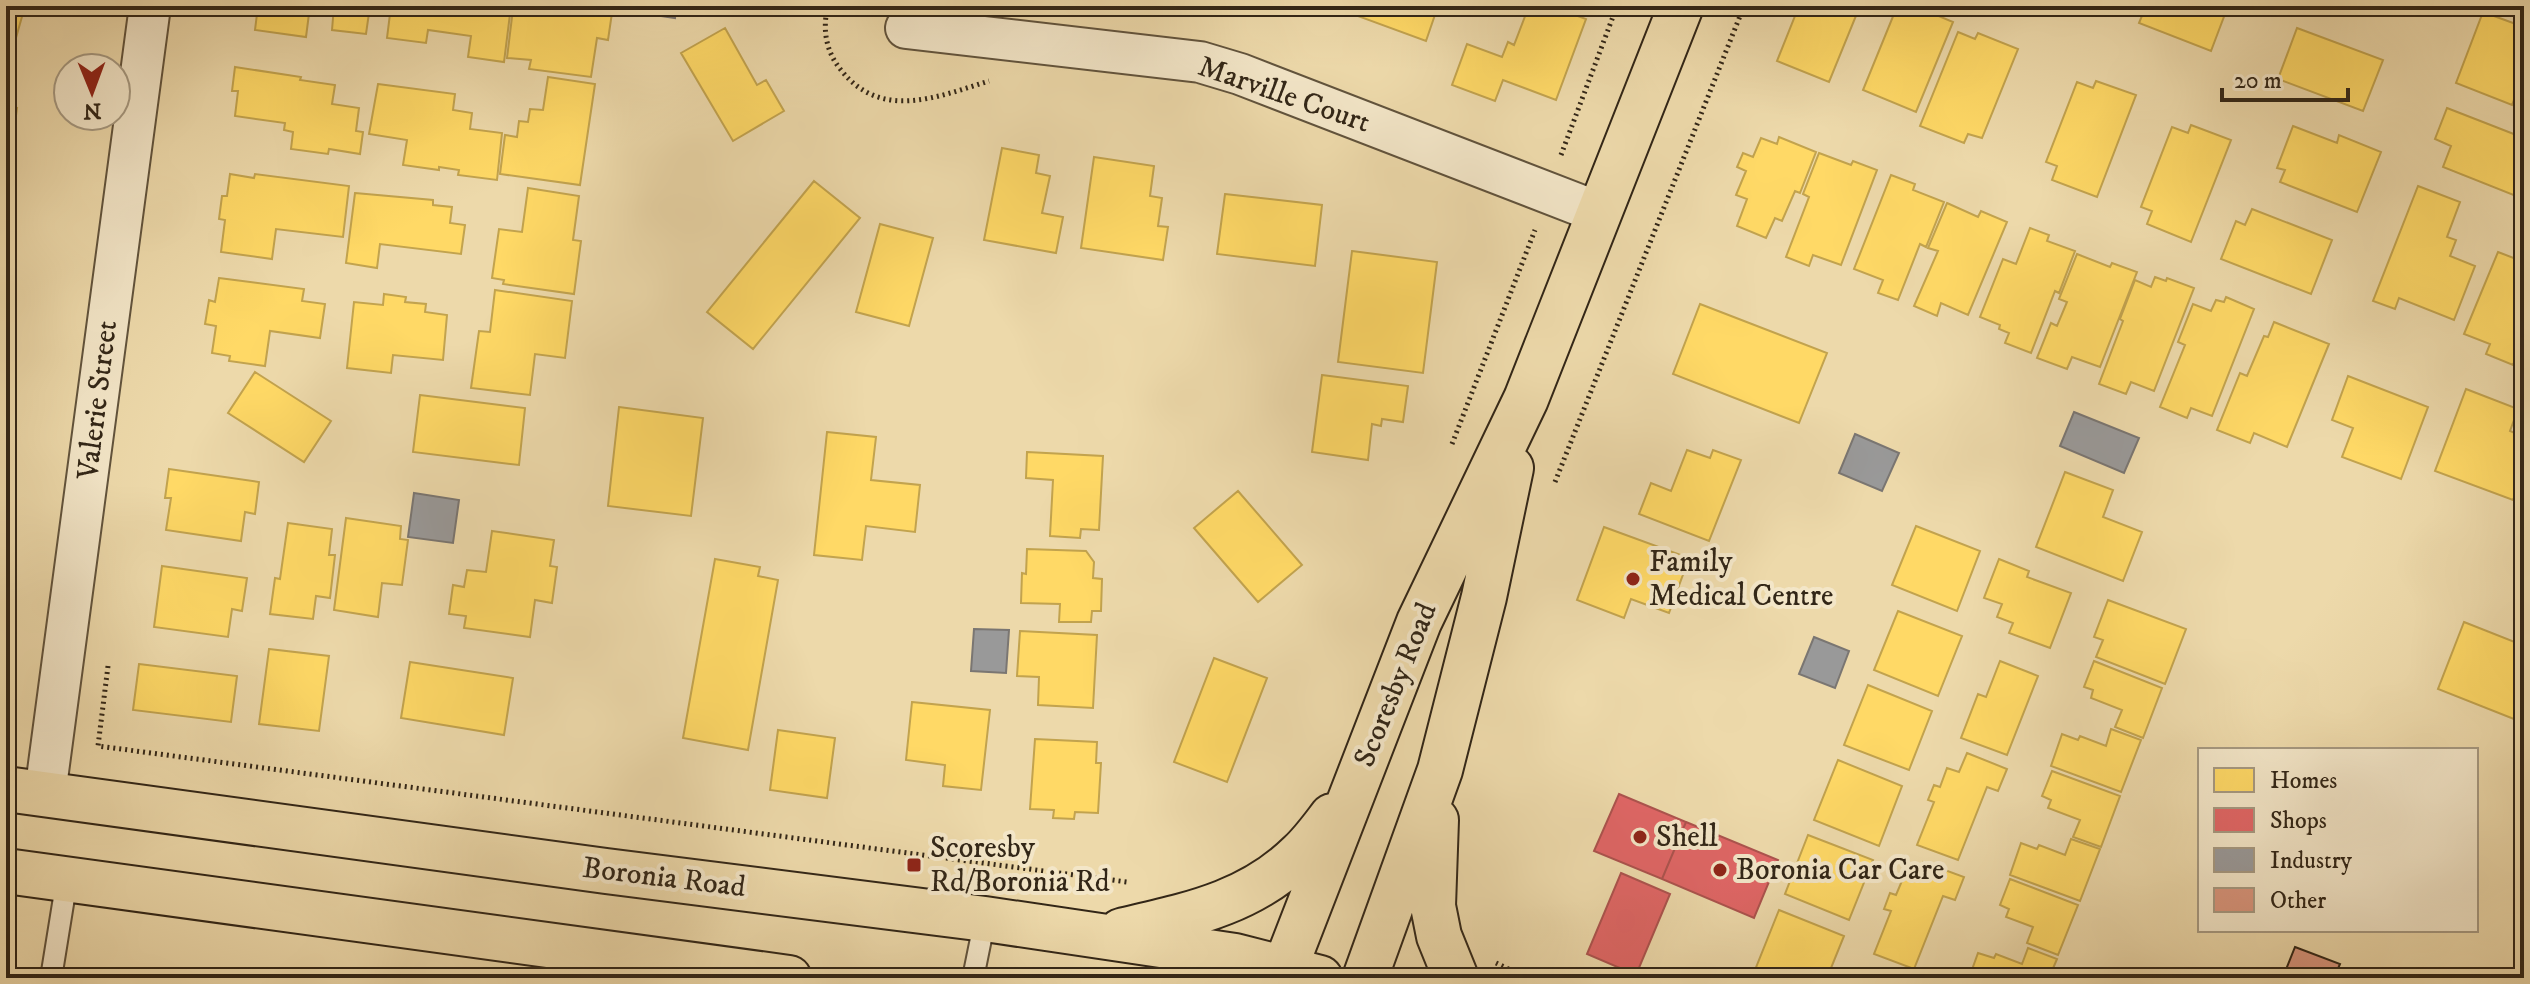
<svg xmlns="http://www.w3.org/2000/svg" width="2530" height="984" viewBox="0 0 2530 984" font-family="'IM FELL DW Pica',serif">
	<rect width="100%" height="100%" fill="#edd9aa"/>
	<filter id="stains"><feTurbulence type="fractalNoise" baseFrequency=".0025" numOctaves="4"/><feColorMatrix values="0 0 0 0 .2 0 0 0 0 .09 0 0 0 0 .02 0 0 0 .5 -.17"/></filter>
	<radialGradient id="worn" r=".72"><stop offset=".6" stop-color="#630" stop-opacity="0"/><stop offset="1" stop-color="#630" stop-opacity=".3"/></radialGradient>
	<path fill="#ffd966" stroke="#c2a34e" stroke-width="2" d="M6 6H25L12 52 6 50Z
		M258 6H310L306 37 255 30Z
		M334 6H370L366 34 332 30Z
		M391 6H511L504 62 468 57 471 36 428 30 426 43 387 38Z
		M538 6H613L608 40 597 38 591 77 529 69 531 60 507 58 513 9 537 13Z
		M1358 6H1438L1426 41 1355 15Z
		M1529 6H1551L1586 19 1556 100 1503 80 1495 101 1452 85 1467 44 1502 57 1508 42 1514 45Z
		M1799 6H1860L1829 82 1777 61Z
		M1915 6 1953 22 1916 112 1863 90 1896 9 1912 15Z
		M2146 6H2228L2211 51 2139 23Z
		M2483 12 2524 27V73L2512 105 2456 83Z
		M725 28 757 85 766 80 784 111 733 141 681 53Z
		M2297 28 2383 60 2363 111 2278 79Z
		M1958 32 1975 39 1978 33 2018 49 1982 138 1968 134 1964 143 1920 126Z
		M235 67 301 77 300 80 335 85 332 104 359 108 356 131 363 132 360 154 329 149 328 154 291 149 293 132 284 130 285 123 235 116 238 91H232Z
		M548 77 595 84 580 185 500 174 505 135 517 137 519 121 528 122 530 109 543 110Z
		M2096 81 2136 95 2097 197 2052 180 2057 166 2046 162 2077 82 2093 88Z
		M378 84 455 94 453 110 472 113 470 129 502 133 497 180 458 175 459 170 439 167V170L403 165 407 140 369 134Z
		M6 107 17 108 12 146 6 145Z
		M2447 108 2524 138V175L2516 196 2443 167 2451 146 2435 139Z
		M2191 125 2231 140 2191 242 2147 224 2152 211 2141 207 2172 127 2188 133Z
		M2293 126 2337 143 2339 135 2381 152 2357 212 2280 182 2285 170 2277 168Z
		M1779 137 1816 152 1800 193 1795 191 1782 221 1775 218 1766 238 1737 226 1747 199 1736 195 1746 171 1737 167 1743 153 1753 157 1761 138 1777 144Z
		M1002 148 1039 155 1036 173 1050 176 1042 213 1063 217 1056 253 984 240Z
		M1819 153 1851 165 1853 161 1877 170 1841 265 1813 255 1809 266 1786 257 1809 197 1803 194Z
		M1094 157 1154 166 1150 196 1162 198 1158 226 1168 227 1163 260 1081 248Z
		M230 174 254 178 255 174 349 186 343 237 276 229 272 259 221 252 225 220 219 219 222 196H227Z
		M1891 175 1915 184 1913 190 1944 202 1926 247 1920 244 1898 300 1878 293 1883 280 1854 269Z
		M814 181 860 218 753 349 707 312Z
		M2418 186 2460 202 2447 237 2456 240 2450 256 2475 266 2454 320 2399 298 2395 309 2373 301Z
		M528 188 579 196 573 240 581 241 574 294 503 284 504 280 492 278 499 229 522 232Z
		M355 193 433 200V205L452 207 450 223 465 225 461 254 380 244 377 268 346 263Z
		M1225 194 1322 205 1315 266 1217 254Z
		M1947 203 1978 217 1981 211 2007 222 1968 315 1941 303 1937 316 1914 306 1938 251 1928 248Z
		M2252 209 2332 240 2311 294 2221 259 2236 221 2245 225Z
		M880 224 933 238 909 326 856 312Z
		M2030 228 2049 235 2047 241 2075 251 2059 293 2055 291 2031 353 2005 343 2009 333 1999 329 2000 325 1980 317 2003 259 2016 264Z
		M1352 251 1437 262 1423 373 1338 362Z
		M2498 252 2524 262V338L2513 365 2486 354 2490 344 2464 334Z
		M2077 254 2110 267 2112 263 2137 272 2100 367 2072 357 2067 369 2037 358 2051 323 2057 326 2067 302 2059 299Z
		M2155 277 2166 281 2167 278 2194 288 2154 391 2131 382 2126 394 2099 384 2123 321 2120 319 2135 280 2151 287Z
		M219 278 304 289 302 301 325 304 320 338 270 331 265 366 229 361 230 356 212 353 216 326 205 324 209 300 215 302Z
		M495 290 572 301 565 358 535 354 530 395 471 388 479 331 490 332Z
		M384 294 406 297 405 302 426 304 425 312 447 315 443 360 393 355 391 373 347 368 354 302 383 305Z
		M2226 297 2254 309 2212 416 2191 408 2187 418 2160 407 2185 345 2178 342 2193 304 2211 311 2216 300 2224 302Z
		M1700 304 1827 353 1799 423 1673 374Z
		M2274 322 2329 344 2287 447 2254 433 2250 443 2217 430 2240 373 2247 376 2264 336 2268 337Z
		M255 372 331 421 304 462 228 413Z
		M1322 375 1408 386 1403 422 1382 419 1381 426 1372 424 1368 460 1312 452Z
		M2348 376 2428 407 2401 479 2342 457 2353 428 2332 420Z
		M2466 389 2518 409 2510 431 2524 437V472L2513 500 2435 471Z
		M420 395 525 408 519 465 413 452Z
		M619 407 703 418 691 516 608 506Z
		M827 432 876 437 871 480 920 485 915 532 866 526 862 560 814 555Z
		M1687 450 1710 458 1713 450 1741 460 1709 541 1639 514 1651 483 1671 491Z
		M1027 452 1103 456 1099 530 1081 529 1080 538 1050 536 1053 480 1026 478Z
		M169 469 259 482 255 514 245 512 241 541 166 530 171 498H165Z
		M2065 472 2113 490 2103 517 2142 532 2123 581 2036 547Z
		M1238 491 1302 565 1258 602 1194 528Z
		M346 518 401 526 400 539 408 540 402 585 382 583 378 617 334 610Z
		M288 523 332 529 329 555H335L330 598 316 596 313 619 270 614 275 578 280 579Z
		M1916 526 1980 551 1957 611 1892 585Z
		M1604 527 1689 558 1669 613 1631 599 1624 618 1577 600Z
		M492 531 554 540 550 566 557 567 552 603 535 600 530 637 464 628 466 616 449 614 453 585 464 587 467 570 486 572Z
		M1027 549 1086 551 1094 562 1093 578 1102 579 1101 611H1092L1091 622H1059L1060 604 1021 603 1022 573 1026 574Z
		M715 559 760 567 758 576 778 580 748 750 683 738Z
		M1999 559 2029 571 2027 577 2071 593 2050 648 2009 633 2013 623 1997 617 2002 604 1984 598Z
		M162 566 247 578 242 611 232 609 228 637 154 627Z
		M2108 600 2186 629 2165 684 2096 657 2103 640 2094 637Z
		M1898 611 1962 636 1938 696 1874 670Z
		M2464 622 2522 645 2524 639V723L2438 689Z
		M1020 631 1097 635 1093 708 1038 705 1039 677 1017 676Z
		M269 649 329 656 319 731 259 724Z
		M1214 658 1267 678 1227 782 1174 762Z
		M2000 661 2038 676 2007 755 1961 738 1978 694 1986 697Z
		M2094 661 2162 688 2143 738 2115 727 2122 710 2091 698 2093 690 2084 687Z
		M410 662 513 678 504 735 401 718Z
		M139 664 237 676 231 722 133 710Z
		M1868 685 1932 711 1909 770 1844 745Z
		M912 702 990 710 981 790 943 786 945 765 906 760Z
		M2111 729 2141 740 2121 792 2051 766 2062 734 2078 740 2080 736 2106 746Z
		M778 730 835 738 827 798 770 790Z
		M1035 739 1097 742 1096 763H1101L1098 813 1075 812 1074 819 1053 818 1054 810 1030 809Z
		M1967 753 2007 769 1998 791 1987 787 1958 860 1917 845 1934 802 1928 800 1934 785 1940 787 1947 768 1959 772Z
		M1838 760 1902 786 1879 846 1814 820Z
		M2052 771 2120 796 2101 847 2073 837 2080 820 2048 808 2051 800 2042 796Z
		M1808 835 1873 860 1849 920 1785 894Z
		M2071 839 2100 849 2080 901 2010 875 2021 843 2037 849 2039 845 2065 855Z
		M1923 862 1964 877 1955 900 1943 896 1914 969 1874 954 1891 911 1884 909 1890 893 1896 895 1904 876 1916 881Z
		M2010 879 2078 905 2058 955 2027 943 2033 927 2006 917 2009 909 2000 905Z
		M1779 910 1844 936 1827 978H1776L1755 970Z
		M2028 948 2057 959 2049 978H1969L1978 953 1994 958 1996 954 2022 964Z"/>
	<path fill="#e06666" stroke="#ac534e" stroke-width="2" d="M1619 794 1686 822 1662 879 1594 851Z
		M1686 822 1778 860 1754 918 1662 879Z
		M1621 873 1670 894 1636 975 1587 954Z"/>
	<path fill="#999" stroke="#7a7672" stroke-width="2" d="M635 6H676L675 18 634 12Z
		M2074 412 2139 438 2124 473 2060 446Z
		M1855 434 1899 453 1882 491 1839 473Z
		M414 493 459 500 453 543 408 537Z
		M974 629 1009 630 1006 673 971 671Z
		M1814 637 1849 651 1835 688 1799 674Z"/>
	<path fill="#d9957d" stroke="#322617" stroke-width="2" d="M2295 947 2340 964 2334 978H2299L2285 972Z"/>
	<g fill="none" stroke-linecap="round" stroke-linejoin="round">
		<defs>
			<path id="service" d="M51 978 67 879
				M973 978 985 919"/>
			<path id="minor" d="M906 28 1200 62 1240 74 1600 213
				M45 794 150 6"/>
			<path id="primary" d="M6 789 606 871 985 919 1235 956 1320 978
				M1436 820 1433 906 1439 936 1456 978
				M6 871 789 978
				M1121 931C1188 915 1249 904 1300 854 1312 843 1322 829 1332 816
				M1281 978 1419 622 1526 399 1681 6
				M1365 978 1440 770 1484 597 1511 468"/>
		</defs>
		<use href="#service" stroke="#61533c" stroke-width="24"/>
		<use href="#minor" stroke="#61533c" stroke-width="44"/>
		<use href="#primary" stroke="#322617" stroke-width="48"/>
		<path stroke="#322617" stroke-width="5" stroke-dasharray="2 4" stroke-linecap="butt" d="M828 6C822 29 826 52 841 70 881 121 937 97 989 81
			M1561 155 1617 6
			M1452 444 1535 230
			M1555 482 1744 6
			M108 666 98 746 1127 882
			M1496 963 1527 978"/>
		<use href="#service" stroke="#f3e6c8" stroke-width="20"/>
		<use href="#minor" stroke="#f3e6c8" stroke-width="40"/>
		<use href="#primary" stroke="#edd9aa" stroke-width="44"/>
	</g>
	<g fill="#8f2418" stroke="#f3e6c8" stroke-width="3">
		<circle cx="1633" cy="579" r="8"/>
		<circle cx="1640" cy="837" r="8"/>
		<rect x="906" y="857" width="16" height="16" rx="4"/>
		<circle cx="1720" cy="870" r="8"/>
	</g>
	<g text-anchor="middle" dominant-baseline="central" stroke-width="8" stroke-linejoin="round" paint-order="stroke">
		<g font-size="30" fill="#322617" stroke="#f3e6c8">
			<text transform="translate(1284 95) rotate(19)">Marville Court</text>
			<text transform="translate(98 400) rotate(-83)">Valerie Street</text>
			<text transform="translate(1396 685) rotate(-68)">Scoresby Road</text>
			<text transform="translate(664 878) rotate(7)">Boronia Road</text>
		</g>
		<g font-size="30" fill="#322617" stroke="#f3e6c8" text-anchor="start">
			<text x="1649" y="562">Family<tspan x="1649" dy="34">Medical Centre</tspan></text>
			<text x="1656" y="837">Shell</text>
			<text x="930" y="848">Scoresby<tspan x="930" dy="34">Rd/Boronia Rd</tspan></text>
			<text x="1736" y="870">Boronia Car Care</text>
		</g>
	</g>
	<rect width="2530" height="984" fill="none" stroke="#edd9aa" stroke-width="32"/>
	<rect x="8" y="8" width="2514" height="968" fill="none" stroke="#322617" stroke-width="4"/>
	<rect x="16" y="16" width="2498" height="952" fill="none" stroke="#322617" stroke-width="2"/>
	<rect x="2198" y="748" width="280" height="184" fill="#f3e6c8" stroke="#a69981" stroke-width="2"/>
	<rect x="2214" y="768" width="40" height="24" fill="#ffd966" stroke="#a69981" stroke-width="2"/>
	<text x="2270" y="788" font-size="24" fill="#322617">Homes</text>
	<rect x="2214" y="808" width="40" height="24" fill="#e06666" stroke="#a69981" stroke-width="2"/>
	<text x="2270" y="828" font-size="24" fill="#322617">Shops</text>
	<rect x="2214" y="848" width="40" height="24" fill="#999999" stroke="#a69981" stroke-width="2"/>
	<text x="2270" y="868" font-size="24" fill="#322617">Industry</text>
	<rect x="2214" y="888" width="40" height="24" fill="#d9957d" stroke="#a69981" stroke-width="2"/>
	<text x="2270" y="908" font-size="24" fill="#322617">Other</text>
	<g transform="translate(92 92) rotate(179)"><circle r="38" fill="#f3e6c8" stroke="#a69981" stroke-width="2"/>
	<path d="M0-6L14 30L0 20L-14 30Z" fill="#8f2418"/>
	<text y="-12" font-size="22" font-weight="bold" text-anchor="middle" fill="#322617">N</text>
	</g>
	<path d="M2222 88v12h126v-12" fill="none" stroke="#322617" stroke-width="4"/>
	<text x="2234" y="88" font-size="24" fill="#322617" stroke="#f3e6c8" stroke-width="6" paint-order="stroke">20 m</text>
	<rect width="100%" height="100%" filter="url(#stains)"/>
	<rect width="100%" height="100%" fill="url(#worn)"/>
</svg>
